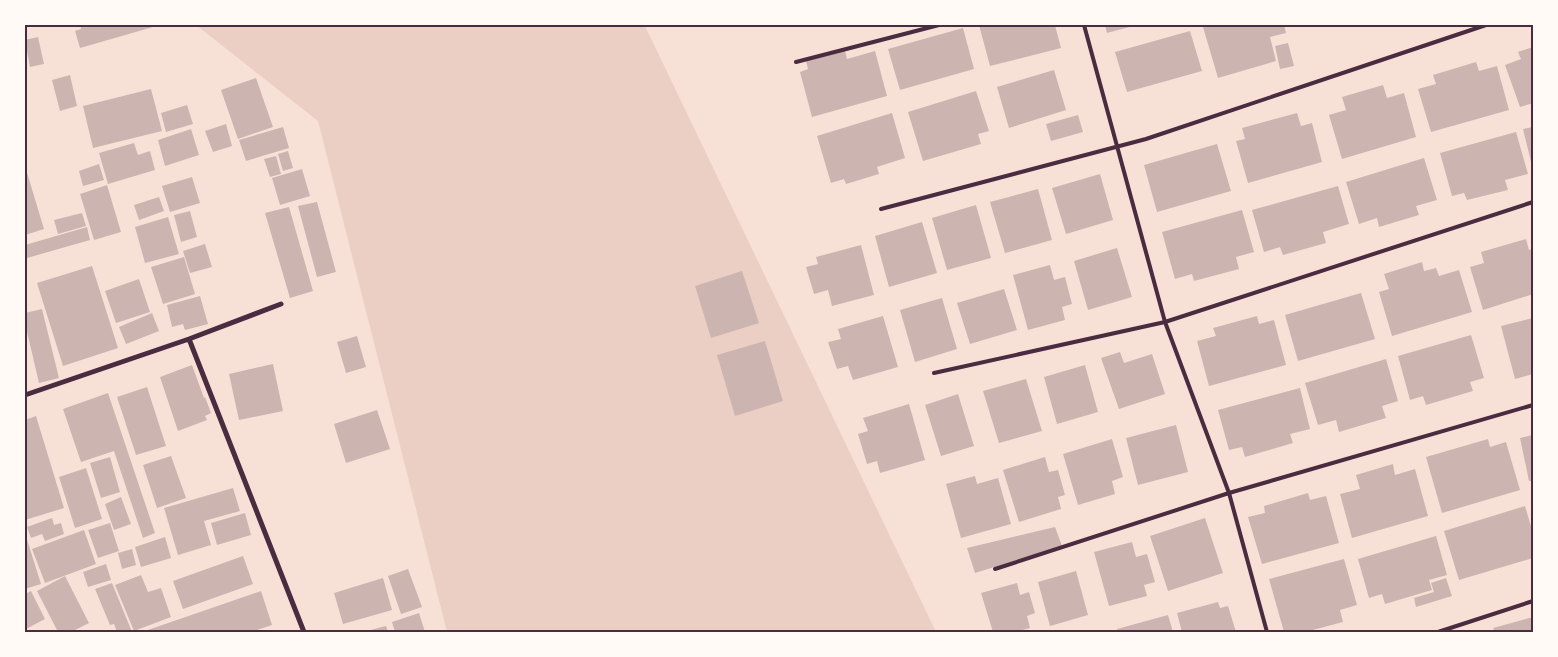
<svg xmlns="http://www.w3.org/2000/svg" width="1558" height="657" viewBox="0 0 1558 657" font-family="'Fira Sans Condensed',sans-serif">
	<rect width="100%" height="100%" fill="#f7e1d7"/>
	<path fill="#ebcfc5" d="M196 25H646V28L936 632H447L318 121Z"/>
	<path fill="#ccb4b1" d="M80 25H152L153 27 80 48 75 31 81 29Z
		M979 25H1055L1061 48 990 66Z
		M1105 25H1133V26L1107 33Z
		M1213 25H1284L1286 33 1270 37 1276 61 1218 78 1203 27Z
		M963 28 974 69 900 90 888 49Z
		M1190 31 1202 71 1127 92 1115 52Z
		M38 37 44 64 30 67 25 40Z
		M1288 43 1294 66 1280 69 1275 46Z
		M1533 47V103L1520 107 1505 65 1521 59 1518 52Z
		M845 51 847 59 875 51 887 96 812 117 800 72 808 69 806 61Z
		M1476 62 1479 71 1497 66 1509 110 1431 132 1418 89 1436 84 1433 75Z
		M1054 70 1066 110 1009 128 997 87Z
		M70 75 77 106 60 111 52 80Z
		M256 78 273 127 238 139 221 90Z
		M1383 85 1387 98 1404 93 1416 137 1342 159 1329 115 1346 110 1342 97Z
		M151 89 162 131 93 148 83 106Z
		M976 91 989 131 978 134 981 144 923 161 908 112Z
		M187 105 193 124 166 132 161 113Z
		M892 113 905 158 877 167 879 174 846 184 844 179 831 183 817 136Z
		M1297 113 1301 126 1312 123 1322 162 1248 183 1236 141 1245 139 1242 128Z
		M1078 115 1083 132 1051 141 1046 124Z
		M226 124 232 146 213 152 205 131Z
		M283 127 289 148 246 161 239 140Z
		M1533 127V166H1532L1523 129Z
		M191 129 199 155 165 166 158 140Z
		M1516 132 1528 174 1505 180 1508 190 1467 200 1464 193 1452 196 1440 153Z
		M134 143 138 155 150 151 155 170 108 184 99 153Z
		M1217 144 1231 191 1157 212 1144 165Z
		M288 151 293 168 283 171 278 154Z
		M276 156 281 174 270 177 264 159Z
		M1424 158 1437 200 1416 206 1419 215 1379 227 1377 218 1359 224 1346 182Z
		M99 164 104 180 83 186 79 171Z
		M25 166 44 229 25 235Z
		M302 169 310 196 280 205 272 178Z
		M1100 174 1113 220 1066 234 1052 188Z
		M192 177 200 203 170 212 162 186Z
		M107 185 121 232 94 240 80 194Z
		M1338 186 1349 224 1323 232 1326 243 1283 255 1280 247 1264 252 1252 210Z
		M1038 189 1052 240 1005 253 990 202Z
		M159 197 164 211 139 220 134 205Z
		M317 202 336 272 317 277 298 206Z
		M976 205 991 258 947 270 932 218Z
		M289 207 313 291 290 298 265 213Z
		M1242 210 1254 252 1236 257 1239 269 1194 281 1192 274 1175 279 1162 232Z
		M190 211 197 237 181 242 174 215Z
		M82 213 86 226 58 234 54 220Z
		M168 217 179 254 145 263 135 227Z
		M922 222 937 273 889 287 875 236Z
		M87 227 90 240 27 258 25 245Z
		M1526 239 1529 250 1533 249V294L1483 310 1470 267 1484 263 1481 252Z
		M205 244 212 267 190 273 183 251Z
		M861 245 874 295 832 306 828 290 814 294 806 267 818 264 816 257Z
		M1117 248 1132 297 1088 310 1074 261Z
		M184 257 195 294 163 304 151 267Z
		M1422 262 1424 271 1436 268 1439 276 1459 270 1472 312 1392 336 1379 292 1389 289 1384 274Z
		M1050 265 1054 280 1065 277 1072 304 1062 307 1065 320 1028 330 1013 275Z
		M92 266 118 348 63 366 37 283Z
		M742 271 759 323 711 338 695 286Z
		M139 279 150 312 116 323 105 291Z
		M1004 289 1017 330 970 344 957 303Z
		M1361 293 1375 339 1298 361 1285 315Z
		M200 296 208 324 185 330 183 324 172 327 167 305Z
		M942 298 957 349 915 362 900 310Z
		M42 309 59 378 39 383 25 323V313Z
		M152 313 159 331 126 344 119 327Z
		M883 316 898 367 853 380 848 366 837 369 828 342 841 339 838 329Z
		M1257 316 1259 324 1274 320 1286 365 1209 386 1197 341 1216 336 1213 328Z
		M1533 318V374L1515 379 1501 326Z
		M1471 335 1484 378 1470 382 1473 391 1426 405 1423 396 1410 400 1398 356Z
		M357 336 366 367 346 373 337 342Z
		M765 341 783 401 735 416 717 355Z
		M1120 352 1124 363 1152 354 1165 394 1119 409 1101 358Z
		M1386 359 1398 401 1382 406 1386 418 1339 432 1336 420 1318 425 1305 383Z
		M273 364 283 411 239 420 229 374Z
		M192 365 204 398 205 397 211 413 205 416 207 420 178 431 160 377Z
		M1085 365 1098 412 1057 424 1044 377Z
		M1026 379 1042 431 999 443 983 391Z
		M147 387 166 446 136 455 117 397Z
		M1300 388 1310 429 1290 434 1293 443 1245 457 1242 447 1229 450 1218 410Z
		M108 393 155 533 143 538 114 451 81 462 63 409Z
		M958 394 974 446 941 456 925 405Z
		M909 404 925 460 880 473 877 461 867 464 858 434 868 431 863 418Z
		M377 410 390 449 346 463 334 424Z
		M36 416 64 508 25 520V420Z
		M1176 425 1188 472 1138 485 1126 438Z
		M1533 435V481H1529L1520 438Z
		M1112 439 1123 477 1112 481 1115 494 1078 505 1063 454Z
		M1488 439 1490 447 1506 442 1520 490 1442 513 1426 457Z
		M171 456 186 498 157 508 143 465Z
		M110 457 120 492 101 498 90 463Z
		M1045 457 1049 472 1058 470 1065 495 1058 497 1061 509 1019 522 1003 470Z
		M1393 464 1395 475 1415 469 1428 516 1352 538 1340 494 1360 489 1356 475Z
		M86 468 102 519 75 528 59 477Z
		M975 476 977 484 998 478 1011 524 961 538 946 484Z
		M233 488 240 511 204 521 211 545 178 555 164 508Z
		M1308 493 1310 500 1326 496 1339 543 1262 564 1248 517 1265 513 1264 506Z
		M121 497 131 524 114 530 105 504Z
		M1525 506 1533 533V558L1459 580 1444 531Z
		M245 513 251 535 217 545 211 523Z
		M52 518 54 525 61 523 64 534 45 541 42 534 31 538 27 527Z
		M1205 518 1223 573 1168 591 1150 536Z
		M110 523 119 551 98 558 88 530Z
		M1055 527 1062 546 975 573 967 548Z
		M84 530 96 564 45 583 32 549Z
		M25 533 41 584 25 589Z
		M1436 536 1447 575 1429 580 1432 590 1385 604 1382 594 1369 598 1358 559Z
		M165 537 171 558 141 567 135 547Z
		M1132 542 1136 557 1147 554 1155 582 1144 585 1147 596 1109 606 1094 552Z
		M132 549 136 565 122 569 118 553Z
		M243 556 253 584 183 609 173 581Z
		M1344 559 1357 605 1340 610 1343 622 1305 632H1284L1269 579Z
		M106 564 111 580 88 587 83 572Z
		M408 569 422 607 401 614 388 576Z
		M1076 571 1088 615 1050 626 1038 582Z
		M141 575 148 592 161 588 171 617 134 631 115 585Z
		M65 576 89 623 71 632H58L37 591Z
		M383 578 392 610 343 624 334 593Z
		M1446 578 1452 596 1416 607 1414 598 1434 592 1431 583Z
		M112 583 132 632H117L114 624 110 625 95 589Z
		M1017 583 1020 595 1029 592 1035 613 1027 616 1030 628 1015 632H993L981 593Z
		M31 591 45 619 26 629 25 594Z
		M261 591 272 625 251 632H142Z
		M1218 602 1220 608 1228 606 1236 632H1182L1177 613Z
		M419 613 425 632H395L392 622Z
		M1168 615 1173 632H1118L1117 629Z
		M1533 617V632H1495L1493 628Z
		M386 626 388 632H367V631Z"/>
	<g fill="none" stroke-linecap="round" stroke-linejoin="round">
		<path stroke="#4a2c40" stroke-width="4" d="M1084 25 1165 322 1229 493 1267 632
			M796 62 939 25
			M881 209 1146 139 1486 25
			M934 373 1165 322 1533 202
			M995 569 1229 493 1533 405
			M1438 632 1533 601"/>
		<path stroke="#4a2c40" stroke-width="5" d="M189 339 304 632
			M25 395 189 339 281 304"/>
	</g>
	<rect width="1558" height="657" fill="none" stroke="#fffaf5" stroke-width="52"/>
	<rect x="26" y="26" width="1506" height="605" fill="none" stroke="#4a2c40" stroke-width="2"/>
</svg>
